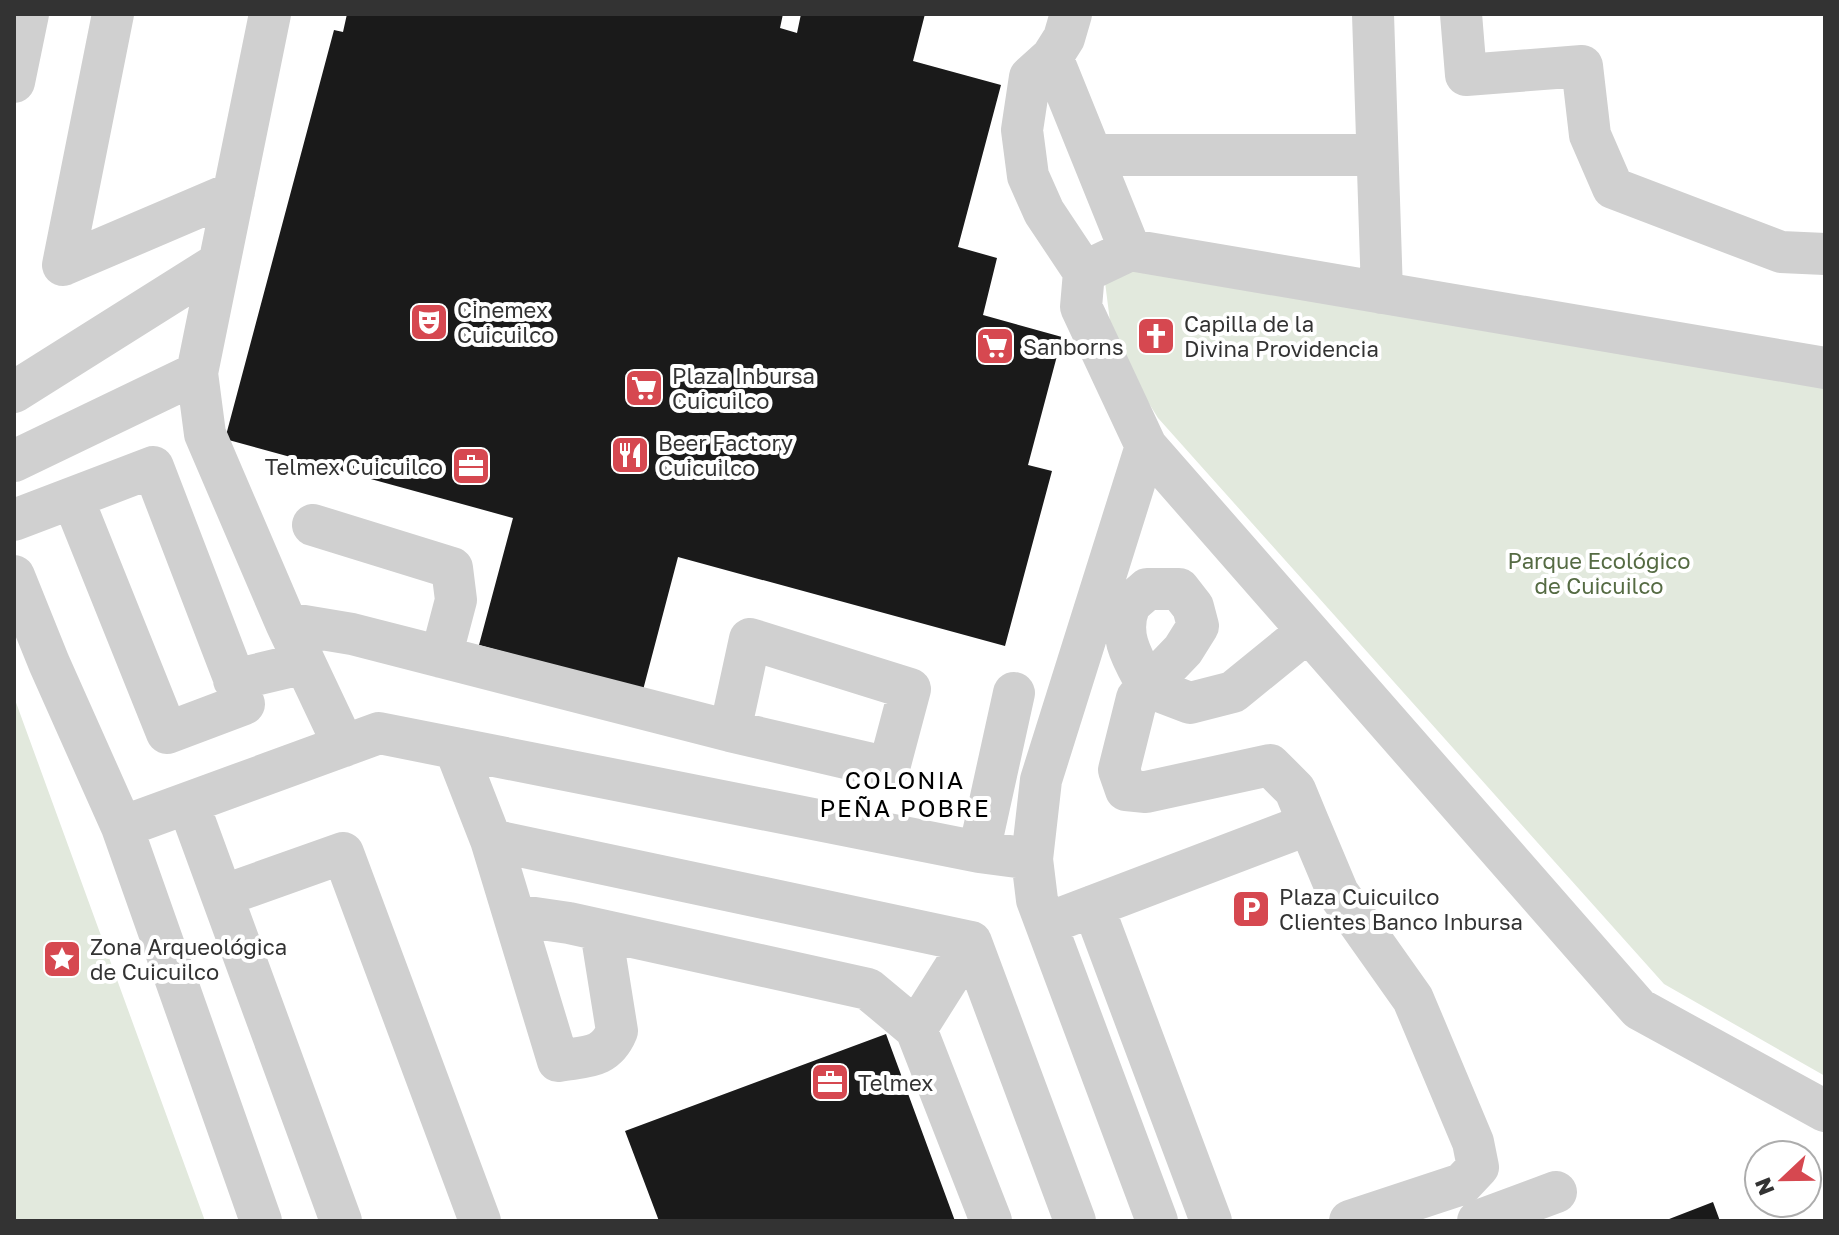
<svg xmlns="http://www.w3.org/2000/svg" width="1839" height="1235" viewBox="0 0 1839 1235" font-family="'Golos Text',sans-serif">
	<rect width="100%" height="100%" fill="#fff"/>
	<path fill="#e2e9dd" d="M1140 267 1825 382V1076L1664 984 1158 418 1113 345 1105 282Z
		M14 697 205 1221H14Z"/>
	<path fill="#1a1a1a" d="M347 14H783L780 28 797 33 801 14H925L913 61 1001 85 958 247 997 258 983 315 1062 337 1028 465 1052 471 1005 646 678 557 643 690 479 645 513 518 225 439 334 30 343 32Z
		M886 1034 955 1221H659L625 1131Z
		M1713 1202 1720 1221H1664Z"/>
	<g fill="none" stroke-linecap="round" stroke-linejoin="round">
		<path stroke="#d0d0d0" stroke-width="42" d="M270 14 197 373 205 434 286 623 344 746
			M1071 14 1064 38 1052 57 1130 250
			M1373 14 1382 293
			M1461 14 1466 75 1582 66 1590 135 1613 188 1781 252 1825 254
			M1052 57 1030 77 1022 130 1028 176 1044 212 1084 272
			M14 82 28 14
			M1094 155H1377
			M63 265 113 14
			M63 265 234 192
			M1825 368 1130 250 1084 272 1081 307 1146 446 1639 1009 1825 1111
			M14 392 219 263
			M1146 446 1041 780 1032 859 1037 900 1157 1221
			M14 461 197 373
			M14 520 153 467 244 704 167 733 73 499
			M313 525 452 568 456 600 441 657
			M14 576 49 663 122 827 261 1221
			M286 623 352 634 730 731 889 768 910 689 750 639 730 731
			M1308 631 1233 692 1190 703 1148 687C1135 662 1117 637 1129 607 1132 601 1142 594 1147 589H1179L1193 607 1198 626 1183 650 1137 698 1119 770 1126 790 1146 792 1270 765 1295 790 1309 824
			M234 680 305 663
			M455 748 491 840 558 1061C585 1056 605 1060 617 1031L601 931
			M188 803 341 1221
			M122 827 379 733 979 852 1032 859
			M491 840 971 942 1075 1221
			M979 852 1014 693
			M222 896 343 853 480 1221
			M1093 906 1211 1221
			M514 915 569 923 868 989 916 1029 991 1221
			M1046 924 1309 824 1338 893 1413 999 1473 1142 1478 1167 1462 1184 1350 1221
			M916 1029 971 942
			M1478 1221 1556 1192"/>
	</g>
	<defs>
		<symbol id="theatre-square" viewBox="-11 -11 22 22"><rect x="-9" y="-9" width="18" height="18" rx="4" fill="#d64850" stroke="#fff"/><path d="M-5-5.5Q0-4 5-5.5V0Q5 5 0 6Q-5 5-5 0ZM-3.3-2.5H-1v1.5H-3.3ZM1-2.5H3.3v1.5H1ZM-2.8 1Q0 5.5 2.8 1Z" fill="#fff"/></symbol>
		<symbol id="church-square" viewBox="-11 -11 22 22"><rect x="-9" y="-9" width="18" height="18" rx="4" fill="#d64850" stroke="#fff"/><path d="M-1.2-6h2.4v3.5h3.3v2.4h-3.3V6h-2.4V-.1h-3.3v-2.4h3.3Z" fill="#fff"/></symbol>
		<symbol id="supermarket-square" viewBox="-11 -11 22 22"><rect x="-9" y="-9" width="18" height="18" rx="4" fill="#d64850" stroke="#fff"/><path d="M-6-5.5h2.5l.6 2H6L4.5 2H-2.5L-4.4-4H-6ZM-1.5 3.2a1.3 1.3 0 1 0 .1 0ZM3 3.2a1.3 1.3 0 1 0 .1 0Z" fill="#fff"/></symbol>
		<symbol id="restaurant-square" viewBox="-11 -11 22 22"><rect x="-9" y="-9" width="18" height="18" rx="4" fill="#d64850" stroke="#fff"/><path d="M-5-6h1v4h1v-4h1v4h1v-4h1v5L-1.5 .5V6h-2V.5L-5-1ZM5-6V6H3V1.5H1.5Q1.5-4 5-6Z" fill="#fff"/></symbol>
		<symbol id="office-square" viewBox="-11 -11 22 22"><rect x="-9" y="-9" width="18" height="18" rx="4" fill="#d64850" stroke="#fff"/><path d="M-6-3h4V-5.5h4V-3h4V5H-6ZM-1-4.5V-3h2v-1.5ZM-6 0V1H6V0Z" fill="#fff"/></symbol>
		<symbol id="parking-square" viewBox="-11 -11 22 22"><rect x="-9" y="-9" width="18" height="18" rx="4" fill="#d64850" stroke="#fff"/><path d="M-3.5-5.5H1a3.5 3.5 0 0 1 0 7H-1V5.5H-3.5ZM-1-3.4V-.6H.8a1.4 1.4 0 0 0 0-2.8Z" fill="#fff"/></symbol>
		<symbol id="sight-square" viewBox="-11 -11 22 22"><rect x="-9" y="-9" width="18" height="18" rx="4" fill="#d64850" stroke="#fff"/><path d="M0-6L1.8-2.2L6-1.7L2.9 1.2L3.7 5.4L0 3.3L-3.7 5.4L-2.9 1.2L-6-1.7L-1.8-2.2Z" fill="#fff"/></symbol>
	</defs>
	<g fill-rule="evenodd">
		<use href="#theatre-square" x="407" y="300" width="44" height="44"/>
		<use href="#church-square" x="1134" y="314" width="44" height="44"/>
		<use href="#supermarket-square" x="973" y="324" width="44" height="44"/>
		<use href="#supermarket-square" x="622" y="366" width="44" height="44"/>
		<use href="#restaurant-square" x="608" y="433" width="44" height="44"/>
		<use href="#office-square" x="449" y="444" width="44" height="44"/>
		<use href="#parking-square" x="1229" y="887" width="44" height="44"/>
		<use href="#sight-square" x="40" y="937" width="44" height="44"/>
		<use href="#office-square" x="808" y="1060" width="44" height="44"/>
	</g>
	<g text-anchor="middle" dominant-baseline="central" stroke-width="8" stroke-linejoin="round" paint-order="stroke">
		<g font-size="22" fill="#333" stroke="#fff" text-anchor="start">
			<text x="457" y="309">Cinemex<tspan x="457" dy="25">Cuicuilco</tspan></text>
			<text x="1184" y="323">Capilla de la<tspan x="1184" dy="25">Divina Providencia</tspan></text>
			<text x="1023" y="346">Sanborns</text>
			<text x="672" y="375">Plaza Inbursa<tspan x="672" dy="25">Cuicuilco</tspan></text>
			<text x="658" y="442">Beer Factory<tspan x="658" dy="25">Cuicuilco</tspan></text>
			<text x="443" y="466" text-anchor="end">Telmex Cuicuilco</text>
			<text x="1279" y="896">Plaza Cuicuilco<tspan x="1279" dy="25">Clientes Banco Inbursa</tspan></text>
			<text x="90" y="946">Zona Arqueológica<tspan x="90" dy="25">de Cuicuilco</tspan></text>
			<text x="858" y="1082">Telmex</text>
		</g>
		<g font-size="22" fill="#556b43" stroke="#fff">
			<text x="1599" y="560">Parque Ecológico<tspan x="1599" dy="25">de Cuicuilco</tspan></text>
		</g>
		<g font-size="24" letter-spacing="2" fill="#000" stroke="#fff">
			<text x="905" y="779">COLONIA<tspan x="905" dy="28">PEÑA POBRE</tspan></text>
		</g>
	</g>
	<rect width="1839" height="1235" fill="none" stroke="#333333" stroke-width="32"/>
	<g transform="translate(1783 1179) rotate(248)"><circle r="38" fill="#ffffff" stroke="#adadad" stroke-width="2"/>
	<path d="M0-6L14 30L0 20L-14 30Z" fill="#d64850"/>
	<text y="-12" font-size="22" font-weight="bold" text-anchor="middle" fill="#333333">N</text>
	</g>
</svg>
